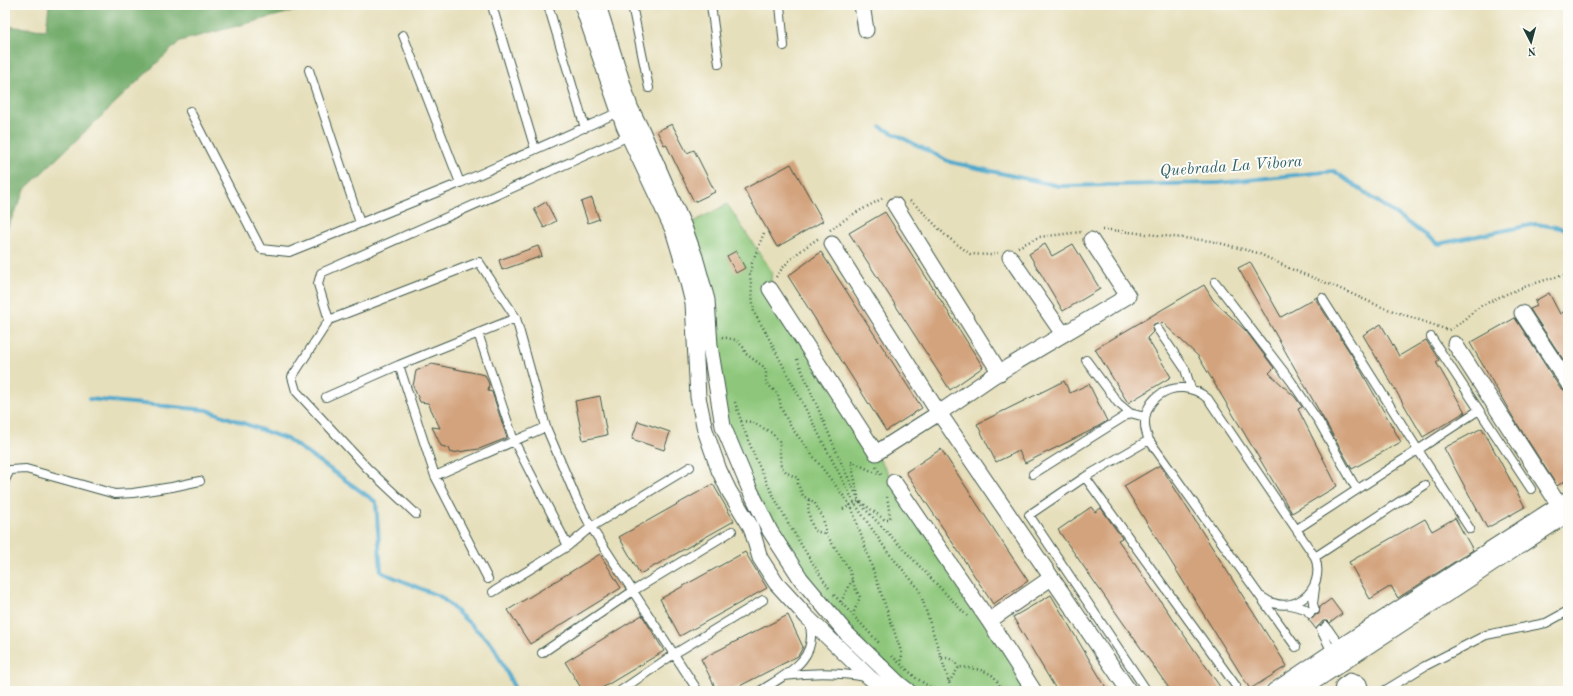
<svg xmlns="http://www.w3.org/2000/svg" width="1573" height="696" viewBox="0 0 1573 696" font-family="'Old Standard TT',serif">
	<rect width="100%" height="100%" fill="#fdfcf7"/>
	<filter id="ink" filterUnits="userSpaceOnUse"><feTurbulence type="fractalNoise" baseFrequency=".025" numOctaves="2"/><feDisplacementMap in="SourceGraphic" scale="8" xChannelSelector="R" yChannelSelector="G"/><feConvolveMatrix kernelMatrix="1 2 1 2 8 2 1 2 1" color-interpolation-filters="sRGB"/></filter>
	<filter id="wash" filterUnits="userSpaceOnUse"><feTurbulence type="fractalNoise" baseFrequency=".012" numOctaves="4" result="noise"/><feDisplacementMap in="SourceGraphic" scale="16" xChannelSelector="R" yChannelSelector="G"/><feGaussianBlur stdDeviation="0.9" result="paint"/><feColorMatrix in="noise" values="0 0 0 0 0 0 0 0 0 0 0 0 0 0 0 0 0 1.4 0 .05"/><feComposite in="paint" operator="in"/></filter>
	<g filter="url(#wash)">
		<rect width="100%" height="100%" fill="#e6dfbb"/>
		<path fill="#8ec77b" stroke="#568258" d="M727 204 772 272 770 289 894 482 1034 691H908L801 579 730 445 684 227Z"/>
		<path fill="#72ac6b" stroke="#487450" d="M49 5H317L180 41 26 188 5 233V26L46 30Z"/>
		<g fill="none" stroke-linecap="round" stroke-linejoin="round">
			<path stroke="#4ea8cc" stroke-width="4" d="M881 127 950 162 1059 186 1219 183 1334 171 1438 244 1536 224 1568 229
				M89 399 207 410 289 440 376 502 381 572 441 597 493 645 516 691"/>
		</g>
		<g id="blocks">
			<path fill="#d3a37d" d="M672 124 687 153 694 150 715 192 694 202 666 144 664 145 657 131Z
				M791 164 823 221 777 247 744 189Z
				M592 198 599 219 588 223 581 202Z
				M546 202 556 221 544 228 534 209Z
				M885 212 983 367 950 390 849 233Z
				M1045 244 1052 256 1073 244 1100 289 1063 311 1029 254Z
				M538 246 542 256 502 270 499 260Z
				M736 251 745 268 736 273 727 256Z
				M821 252 922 408 886 431 788 276Z
				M1250 262 1281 317 1317 297V301L1356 362 1401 442 1352 469 1238 268Z
				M1204 285 1213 300 1246 331 1274 368 1269 373 1295 397 1302 407 1298 409 1337 486 1292 513 1198 356 1162 322 1161 324 1157 323 1154 324 1152 328 1153 332 1147 338 1171 377 1128 403 1095 349Z
				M1549 293 1560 314 1568 309V367L1530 309 1537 306 1535 301Z
				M1515 318 1560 388 1568 392V479L1557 486 1514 419 1470 343Z
				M1381 324 1399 356 1426 340 1439 360 1436 362 1465 412 1423 437 1363 335Z
				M432 364 485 375 489 384 488 391 492 392 507 438 479 449 451 453 449 448 441 446 432 427 440 428 428 403 420 402 413 386 416 371Z
				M1064 381 1070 393 1089 384 1107 421 1092 430 1025 463 1019 451 996 462 977 424Z
				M600 396 607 435 583 440 575 401Z
				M638 421 670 432 664 450 632 439Z
				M1482 428 1525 507 1487 528 1444 448Z
				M941 449 1028 581 993 604 906 472Z
				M1160 465 1287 666 1250 689 1124 486Z
				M713 484 734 521 640 574 619 537Z
				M1091 507 1095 512 1101 508 1122 538 1118 540 1223 691H1171L1058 530Z
				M1455 518 1473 550 1398 598 1391 586 1370 599 1349 562 1425 519 1432 531Z
				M745 552 767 588 680 636 660 599Z
				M600 554 621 588 530 644 508 610Z
				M1051 595 1108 691H1057L1013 617Z
				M1331 599 1342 614 1330 623 1328 621H1323L1316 629 1308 619 1313 618 1315 615 1319 614 1320 607Z
				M642 615 664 651 597 691H583L565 662Z
				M788 615 803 647 798 656 730 691H717L701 659Z"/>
		</g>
	</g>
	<g filter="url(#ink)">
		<use href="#blocks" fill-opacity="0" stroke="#3d5548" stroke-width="1"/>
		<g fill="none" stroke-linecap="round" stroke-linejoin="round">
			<defs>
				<path id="service" d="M548 5 585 128
					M632 5 649 88
					M711 5 719 64
					M780 5 784 46
					M493 9 535 149
					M403 35 460 183
					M309 70 360 223
					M190 111 261 249 289 252 460 183 619 112
					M1215 282 1291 381 1319 422 1357 490
					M1322 298 1418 450 1470 529
					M329 320 479 262 516 318 546 427 577 500 591 527 698 691
					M1157 328 1185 369 1191 389
					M478 333 514 441 568 546
					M1431 337 1531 489
					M1086 360 1118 403 1130 413 1145 417
					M399 365 435 476 488 579
					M326 397 399 365 516 318
					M1033 474 1130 413
					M435 476 546 427
					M1085 477 1236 686
					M5 480 10 470 26 469 115 494 133 493 172 487 200 481
					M416 514 367 468 296 391 292 377 329 320 318 284 321 273 629 136
					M1297 529 1479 410
					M1315 557 1425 485
					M1315 588 1313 604 1315 610
					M493 592 568 546 591 527 690 467
					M1262 597C1291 619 1327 591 1315 557L1208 399C1177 371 1131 401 1149 440L1296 647
					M1290 605 1306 609 1310 614
					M1326 626 1340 646
					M1321 630 1332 652
					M542 653 633 591 732 531
					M784 676C812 672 838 672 866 677
					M620 691 674 654 763 600
					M760 691C786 674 820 660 809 622
					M1147 691 1029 515 1085 477 1149 440
					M1384 691 1425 666 1486 635 1546 623 1568 611"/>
				<path id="minor" d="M582 5 624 126 673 230 683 263 693 303 698 397 705 430 719 470 729 491 751 527 760 558 776 583 807 617 869 677 886 691
					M598 5 630 107 642 131 684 227 695 257 707 300 710 346 723 426 750 490 770 531 801 579 848 635 899 684 908 691
					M862 5 866 30
					M895 205 1000 373
					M832 244 933 404 1129 691
					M1010 257 1063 334
					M770 289 876 453 939 413 993 376 1128 296 1091 240
					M1522 313 1568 383
					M1455 344 1559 505
					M894 482 989 621 1034 691
					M989 621 1051 578
					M1274 691 1332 652 1568 499
					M1300 691 1568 514
					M1342 691 1343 686 1350 681 1359 684 1361 691"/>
			</defs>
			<use href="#service" stroke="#3d5548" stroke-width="10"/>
			<use href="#minor" stroke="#3d5548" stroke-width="17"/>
			<path stroke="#3d5548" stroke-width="2.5" stroke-dasharray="1 3" stroke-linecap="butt" d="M910 201 920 209 945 235 970 254 990 255 998 253
				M830 230 850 216 883 198
				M1102 230H1110L1211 241 1258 253 1291 269 1334 286 1379 306 1448 330C1461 325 1469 313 1481 306 1508 292 1538 281 1568 274
				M764 233 752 263 750 275 754 313 764 329 855 504 887 551 919 589 949 682 951 691
				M1018 247 1039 237 1081 232
				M776 277C787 260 802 249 819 238
				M722 337 736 340 743 347 746 354 764 367 766 371V383L777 393 780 401 781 408 791 427 851 506 902 654 901 663
				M797 359 840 460 859 501 865 509 967 616
				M735 402C755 469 790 530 829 588
				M741 421 752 422 772 433 779 441 781 466 787 473 798 478V484L803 496 814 502 823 518 826 534 849 569 855 588 860 597 853 614
				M876 467 882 476
				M858 496 851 461 880 475
				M809 500C807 509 810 523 815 531L826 534
				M861 502 885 520H888L890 517 887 496
				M843 509 859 501
				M834 595 880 644
				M841 602 852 580
				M892 656 916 678 936 691
				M942 658C950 657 954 661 959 667
				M949 682 959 667C969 668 986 669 994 677 997 680 1000 687 1002 691"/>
			<use href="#service" stroke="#fff" stroke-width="8"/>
			<use href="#minor" stroke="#fff" stroke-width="15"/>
		</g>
	</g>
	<g text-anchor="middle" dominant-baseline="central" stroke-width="4" stroke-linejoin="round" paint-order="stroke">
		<g font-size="16" font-style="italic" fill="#2f6269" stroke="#fdfcf7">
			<text transform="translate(1231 167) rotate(-4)">Quebrada La Vibora</text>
		</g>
	</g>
	<rect width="1573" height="696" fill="none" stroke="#fdfcf7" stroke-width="20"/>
	<g transform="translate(1531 42) rotate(174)" stroke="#fdfcf7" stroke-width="3" paint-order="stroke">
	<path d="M0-3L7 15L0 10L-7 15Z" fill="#1f3d34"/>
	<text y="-6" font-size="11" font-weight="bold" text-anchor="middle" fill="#1f3d34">N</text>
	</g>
</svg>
